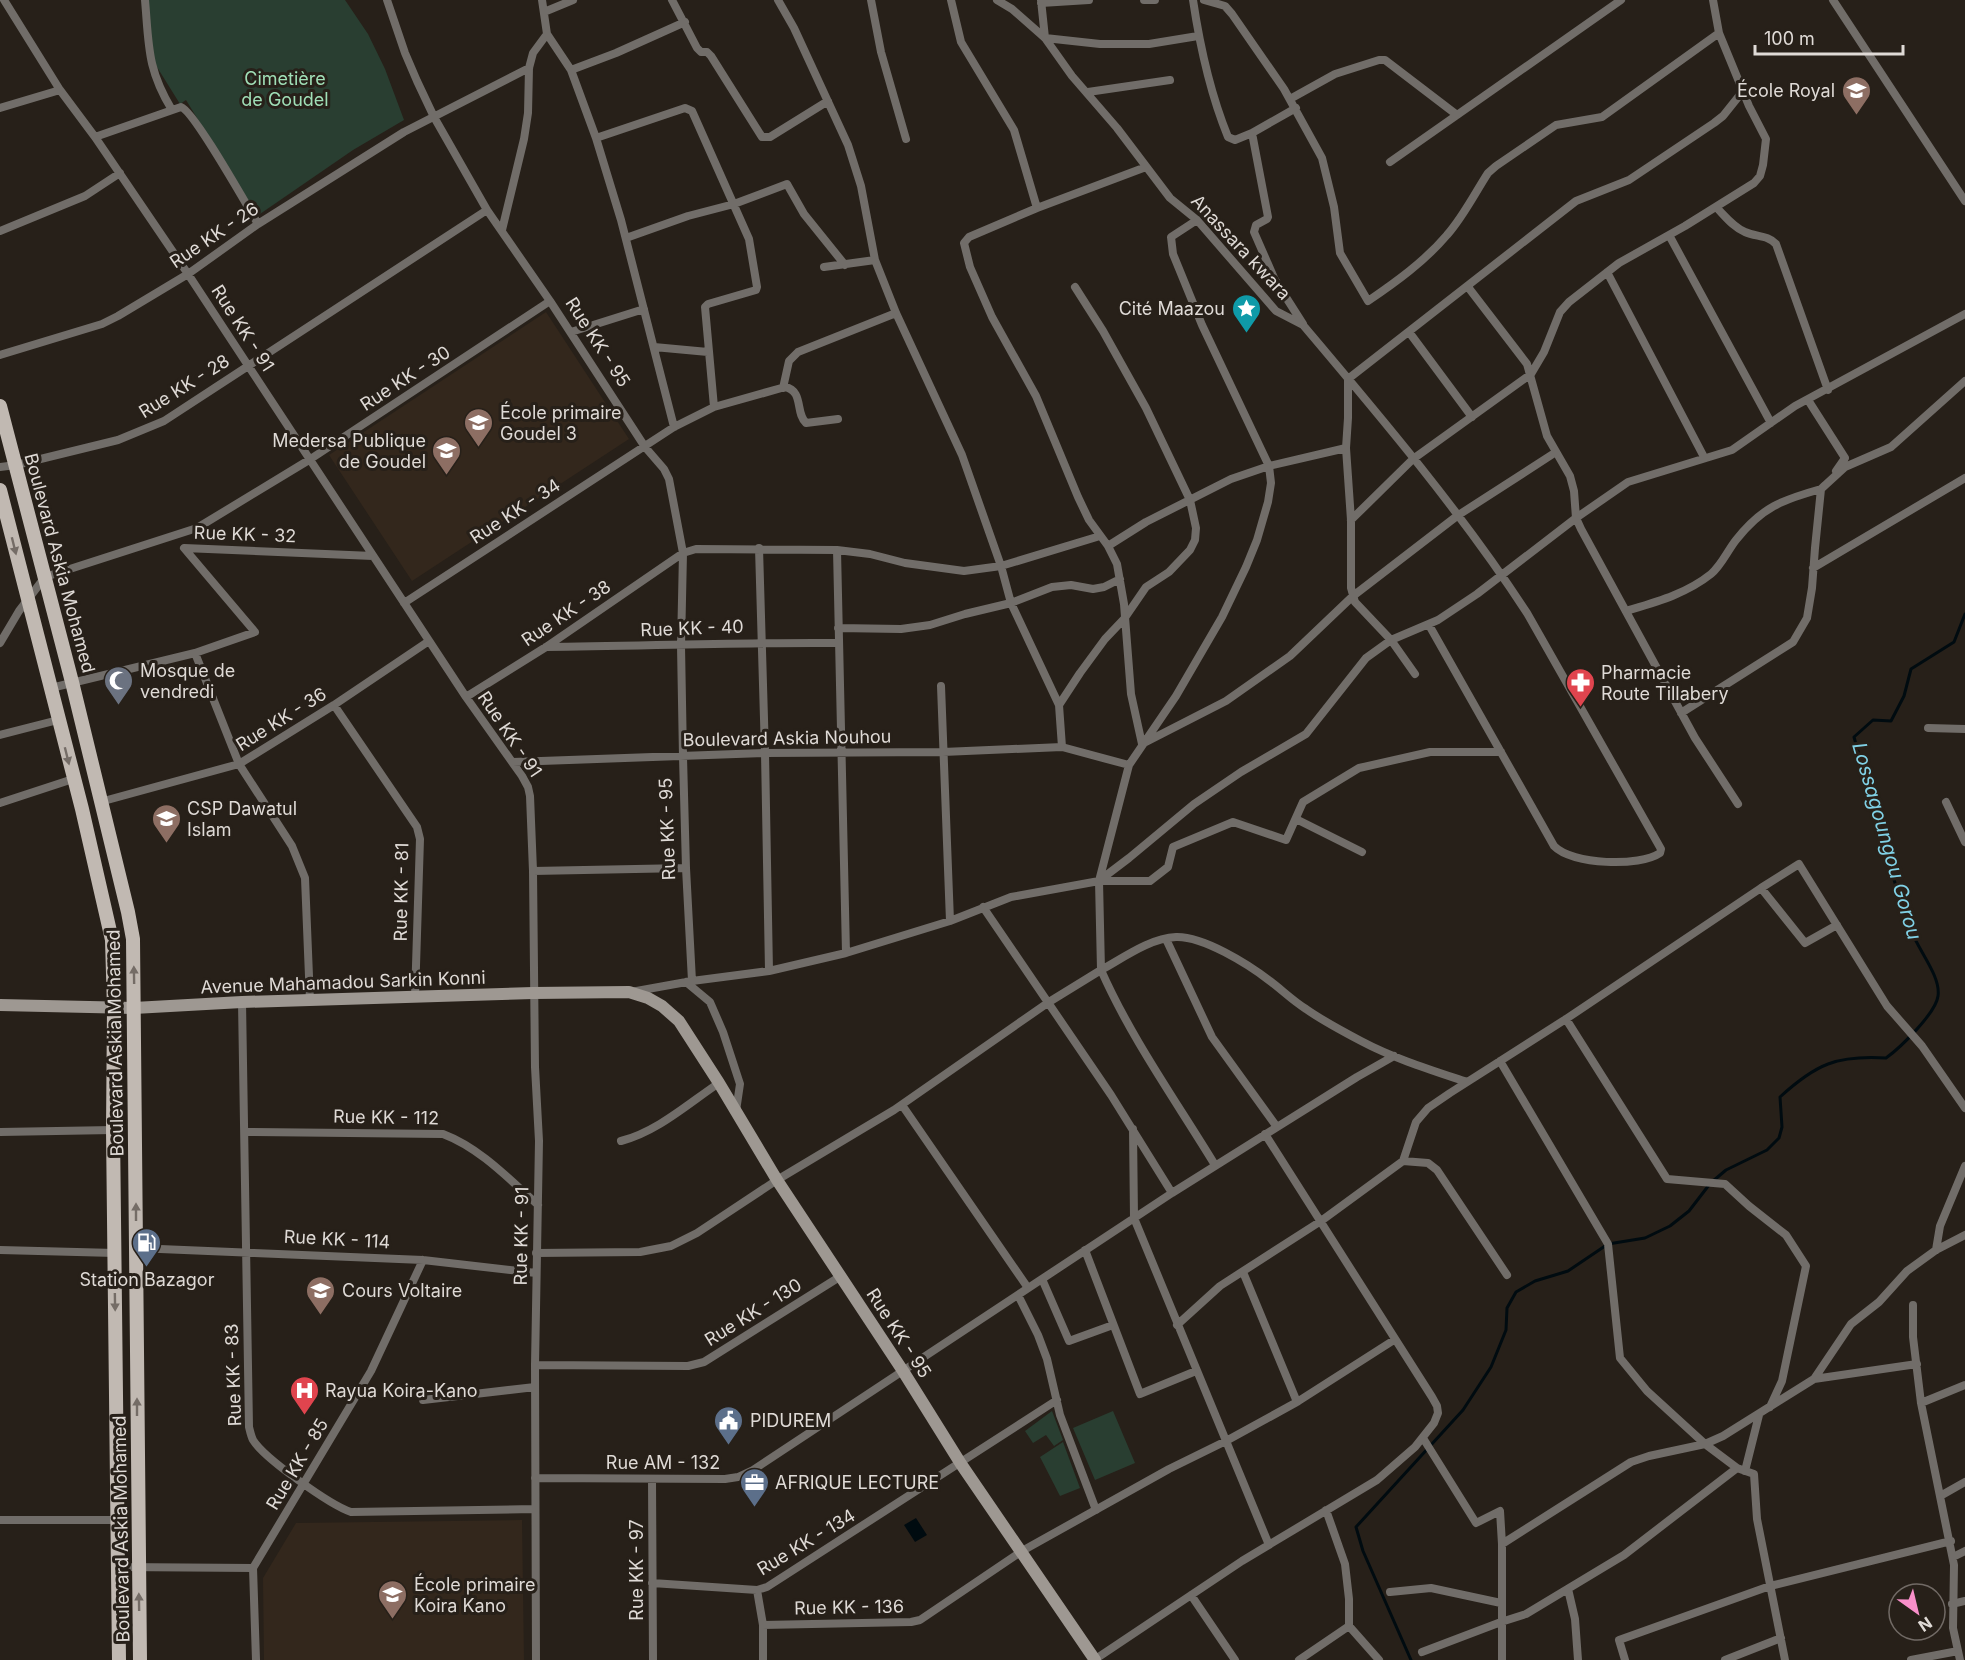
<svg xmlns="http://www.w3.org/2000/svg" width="1965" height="1660" viewBox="0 0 1965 1660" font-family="Inter,sans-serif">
	<rect width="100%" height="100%" fill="#272019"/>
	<path fill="#33271c" d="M546 312 629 439 412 581 329 455Z
		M522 1520 524 1660H264L263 1578 296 1523Z"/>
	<path fill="#293e31" d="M148 0H345L368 34 385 69 404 120 353 150 257 216 186 100 180 104 152 59Z
		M1052 1411 1063 1440 1054 1446 1046 1435 1033 1443 1025 1431Z
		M1113 1411 1135 1463 1095 1480 1073 1428Z
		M1063 1442 1080 1488 1060 1496 1040 1457Z"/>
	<path fill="#000b10" d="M916 1518 927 1535 915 1542 904 1525Z"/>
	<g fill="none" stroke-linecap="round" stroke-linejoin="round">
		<path stroke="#000b10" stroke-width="3" d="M1713 1181 1726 1170 1767 1150 1779 1138 1782 1127 1780 1097C1816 1064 1837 1055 1886 1058 1900 1048 1936 1013 1938 996 1941 976 1918 950 1911 930 1888 868 1872 801 1854 737L1873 720 1891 721 1904 696 1911 669 1954 642 1965 614
			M1411 1660 1363 1551 1356 1527 1463 1410 1491 1367 1506 1330 1507 1308 1516 1292 1535 1281 1568 1271 1608 1244 1645 1238 1670 1226 1689 1211 1709 1185"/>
		<path stroke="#716d69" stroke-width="8" d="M4 0 60 90 95 137 188 274 466 697 522 776 528 787 530 796 533 871 535 1067 539 1141 535 1365 536 1660
			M145 0C149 46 147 69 172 110
			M387 0 405 53 417 81 434 117 487 210 550 301 645 447 664 469 669 479 683 553 681 646 683 757 686 868 692 981
			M672 0 697 48 701 52H707L711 56 762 137H770L828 101
			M778 0 794 28 848 145 861 186 875 260 896 313 962 455 1001 566 1011 603 1059 705 1062 747
			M871 0 881 52 906 139
			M951 0 961 42 1014 130 1037 208
			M997 0 1012 9 1045 38 1072 76 1117 128 1170 198 1197 220 1276 311 1303 325C1380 416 1462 513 1527 613L1661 849 1660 853C1640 867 1572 865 1554 846L1429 625
			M1041 0 1045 38 1100 44H1149L1198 36
			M1144 0H1155
			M1193 0C1200 47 1210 93 1228 137L1235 140 1252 133 1296 108
			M1204 0 1225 6 1232 14 1284 89 1322 158 1334 207 1340 253 1368 301C1396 282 1425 261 1447 235 1463 217 1475 193 1488 173L1496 166 1556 125 1602 117 1719 33
			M1833 0 1965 201
			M1041 3 1089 0
			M544 12 573 0
			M547 34 571 70 596 138 621 220 674 427
			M571 70 616 53 685 22
			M1088 92 1170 80
			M1290 99 1335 74 1379 60H1385L1457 115
			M0 108 60 90
			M1252 133 1268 217 1267 219 1256 225 1254 232 1275 280 1303 324
			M95 137 181 107C194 111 247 206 258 224
			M596 138 685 108 692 111 749 239 757 287 756 290 708 304 705 307 714 407
			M1390 162 1621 0
			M1146 167 1037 208 969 237 964 243 970 267 992 317 1036 396 1078 497 1089 520 1108 546 1117 564 1124 604 1131 694 1142 744 1226 701 1290 656 1353 596 1457 516 1556 452
			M1716 207C1725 216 1733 227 1745 232 1756 237 1768 235 1776 244L1828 390
			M502 230 524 139 528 113 529 68 533 53 547 34 542 0
			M0 231 85 196 120 173
			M1669 235 1771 423
			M626 238 688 216 734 204 787 184 804 214 845 265
			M824 267 875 260
			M1607 272 1704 457
			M1468 287 1527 364 1547 436 1570 476 1574 491 1576 518 1581 529 1695 738 1738 804
			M571 332 644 309
			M1409 332 1472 417
			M654 347 708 352
			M0 355 102 324 118 316 188 274 258 224 404 132 529 68
			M1348 379 1576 201 1629 180 1714 123 1723 116 1743 91
			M1348 380V418L1346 448 1351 520V588L1355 602 1391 640 1415 674
			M783 388 789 361 798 352 896 313
			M1808 400 1845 458 1836 471
			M0 467 16 465 118 440 164 421 487 210
			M1351 520 1413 459 1531 374 1544 352 1560 312 1569 302 1619 263 1685 226 1754 183 1760 176 1763 165 1766 139 1749 106 1719 33 1713 0
			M1108 546 1146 522 1231 479 1269 466 1346 448
			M759 548 765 753 769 971
			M837 550 846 953
			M1813 568 1965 478
			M404 603 674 427 714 407 785 387C804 391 795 413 806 423L838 419
			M1626 611C1656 602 1686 594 1711 574 1721 566 1728 550 1736 540 1762 507 1782 500 1821 489L1824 486
			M838 628 901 629 930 625 965 614 1011 603 1052 587 1071 585 1093 589 1104 587 1120 579
			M0 643 19 611 45 577 197 528 309 460 550 301
			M546 647C644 646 742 642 839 643
			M195 653 239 764 292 846 305 878 310 1001
			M941 686 950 921
			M51 688 195 653 255 632 184 548 373 556
			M466 697 546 647 683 553 696 549 837 550 870 554 905 563 964 571 1001 566 1100 536
			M334 705 417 827 420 839 415 997
			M1059 705 1080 673 1105 639 1124 619 1146 587 1169 572 1190 550 1195 540 1196 528 1190 500 1146 408 1103 331 1075 287
			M1681 713 1793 642 1807 618 1812 588 1815 548 1821 489 1845 467 1891 447 1965 381
			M1928 728 1965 729
			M0 735 58 720
			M513 762 765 753 943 752 1062 747 1129 765 1099 881 1011 897 950 921 846 953 769 971 692 981 631 992
			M1129 765 1176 696 1222 617 1246 567 1257 540 1268 502 1271 483 1269 466 1202 325 1173 254 1171 237 1197 220
			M100 802 239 764 334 705 429 641
			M1946 802 1965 842
			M0 803 73 779
			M1296 819 1362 852
			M533 871 686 868
			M1100 880 1129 858 1194 804 1241 772 1306 734 1366 658 1391 640 1438 620 1477 594 1576 518 1628 482 1732 450 1795 406 1965 314
			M1100 881H1150L1168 867 1173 847 1233 822 1286 840 1303 802 1359 768 1430 752H1501
			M1761 888 1805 943 1837 925
			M983 907 1111 1095 1172 1193
			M1166 939 1212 1037 1277 1127
			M686 982 710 1002 723 1032 740 1084 736 1111
			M242 1002 249 1427C250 1431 251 1436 253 1440 264 1458 330 1505 351 1512L535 1509
			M1566 1019 1667 1179 1725 1184 1749 1206 1786 1235 1806 1266 1782 1381 1770 1407
			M1500 1061 1608 1244 1620 1358 1647 1391 1705 1444 1737 1468 1754 1474 1757 1519 1785 1660
			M902 1105 1028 1288
			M1133 1129 1134 1218 1269 1545
			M0 1132 113 1130
			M245 1132 443 1134C480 1148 509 1179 538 1205
			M621 1141C657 1132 689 1103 719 1083
			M1403 1161 1416 1122 1428 1108 1450 1093 1566 1019 1761 888 1799 864 1887 1006 1922 1046 1965 1108
			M1215 1165C1176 1101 1131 1038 1101 970 1123 958 1150 938 1176 937 1203 936 1248 964 1270 981 1282 990 1293 1001 1306 1009 1323 1021 1342 1031 1361 1041 1395 1059 1431 1070 1467 1082
			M136 1248 423 1260 536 1273
			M0 1250 115 1253
			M1085 1250 1140 1394 1196 1371
			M1936 1250 1940 1226 1965 1166
			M536 1253 640 1252 671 1246 697 1233 777 1180 894 1110 1049 1002 1101 970 1099 881
			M1243 1272 1297 1402
			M1042 1279 1069 1341 1113 1325
			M1018 1295 1038 1335 1047 1359 1060 1415 1096 1510
			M1913 1305V1337L1921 1403 1954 1565 1953 1628 1960 1660
			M1177 1325 1220 1286 1321 1221 1403 1161 1428 1163 1437 1170 1507 1275
			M535 1365 688 1366 704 1362 841 1276
			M1814 1379 1917 1364
			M423 1400 535 1387
			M1921 1403 1965 1385
			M1423 1438 1476 1523 1500 1511 1502 1544
			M1745 1471 1759 1415
			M535 1478 725 1479 738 1477 753 1470 1172 1193 1357 1077 1394 1056
			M652 1479 653 1660
			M1942 1495 1965 1482
			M1326 1510 1345 1564 1349 1599V1626
			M0 1520H119
			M1953 1557 1965 1551
			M119 1567 253 1568
			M652 1583 757 1590 767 1587 1057 1400
			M1568 1589 1575 1619 1578 1660
			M757 1590 763 1625V1660
			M1390 1592 1431 1588 1501 1603
			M1191 1595 1235 1660
			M1952 1604 1965 1601
			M763 1625 911 1622 920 1620 1022 1551 1169 1469 1226 1441 1297 1402 1394 1340
			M1422 1652 1501 1622 1526 1614 1624 1555 1737 1468
			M256 1660 253 1568 371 1371 423 1260
			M1094 1660 1242 1561 1377 1480 1415 1447 1434 1423 1438 1413 1437 1406 1432 1397 1265 1134
			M1299 1660 1349 1626 1379 1660
			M1502 1660V1544L1631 1462 1649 1456 1705 1444 1723 1436 1814 1379 1851 1324 1879 1302 1907 1271 1936 1250 1965 1235
			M1625 1660 1619 1640 1770 1586 1951 1541
			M1725 1660 1781 1638
			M1911 1660 1958 1651"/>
		<path stroke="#9e9892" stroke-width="12" d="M0 1005 134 1008 242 1002 533 993 629 992 648 998 662 1006 679 1021 719 1083 777 1180 903 1371 961 1464 1095 1660"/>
		<path stroke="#c1b9b2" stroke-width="14" d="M0 406 72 682 128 912 133 939 140 1660
			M0 490 82 809 112 940 114 1008 113 1130 119 1660"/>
	</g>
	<defs><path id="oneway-solid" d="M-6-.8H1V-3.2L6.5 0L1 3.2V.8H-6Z" transform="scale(1.5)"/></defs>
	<g fill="#746c66">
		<use href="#oneway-solid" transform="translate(14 546) rotate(76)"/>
		<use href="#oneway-solid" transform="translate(67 756) rotate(76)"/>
		<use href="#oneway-solid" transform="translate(134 975) rotate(-91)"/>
		<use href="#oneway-solid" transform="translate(136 1212) rotate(-90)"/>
		<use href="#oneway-solid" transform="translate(115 1302) rotate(89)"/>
		<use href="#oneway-solid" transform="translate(137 1407) rotate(-90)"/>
		<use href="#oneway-solid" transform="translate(139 1602) rotate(-91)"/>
	</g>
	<defs>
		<symbol id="school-pin" viewBox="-11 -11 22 30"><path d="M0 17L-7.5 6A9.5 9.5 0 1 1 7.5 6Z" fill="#8d6e63" stroke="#272019"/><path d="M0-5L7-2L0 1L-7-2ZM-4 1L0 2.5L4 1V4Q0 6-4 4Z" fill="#fff"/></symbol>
		<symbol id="sight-pin" viewBox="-11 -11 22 30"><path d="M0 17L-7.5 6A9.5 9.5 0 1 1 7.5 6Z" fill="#0f9aa8" stroke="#272019"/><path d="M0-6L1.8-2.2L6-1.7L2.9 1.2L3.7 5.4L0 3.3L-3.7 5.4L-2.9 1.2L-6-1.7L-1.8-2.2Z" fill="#fff"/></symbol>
		<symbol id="mosque-pin" viewBox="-11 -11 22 30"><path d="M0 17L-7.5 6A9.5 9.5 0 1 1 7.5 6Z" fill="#6b7280" stroke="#272019"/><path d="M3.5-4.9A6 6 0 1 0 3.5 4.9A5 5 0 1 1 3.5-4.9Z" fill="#fff"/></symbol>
		<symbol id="pharmacy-pin" viewBox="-11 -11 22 30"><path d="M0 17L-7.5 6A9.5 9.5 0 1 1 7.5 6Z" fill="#e0444e" stroke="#272019"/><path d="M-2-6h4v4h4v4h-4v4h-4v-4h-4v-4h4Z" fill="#fff"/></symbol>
		<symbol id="fuel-pin" viewBox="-11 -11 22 30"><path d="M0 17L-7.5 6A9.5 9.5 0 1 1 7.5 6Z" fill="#5c6f8a" stroke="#272019"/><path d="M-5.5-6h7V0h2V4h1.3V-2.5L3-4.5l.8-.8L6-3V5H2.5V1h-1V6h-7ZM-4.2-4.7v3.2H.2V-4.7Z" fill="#fff"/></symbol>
		<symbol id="hospital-pin" viewBox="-11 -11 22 30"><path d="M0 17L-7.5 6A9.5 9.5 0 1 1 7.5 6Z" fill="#e0444e" stroke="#272019"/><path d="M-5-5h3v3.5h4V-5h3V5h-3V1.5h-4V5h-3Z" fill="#fff"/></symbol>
		<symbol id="civic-pin" viewBox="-11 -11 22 30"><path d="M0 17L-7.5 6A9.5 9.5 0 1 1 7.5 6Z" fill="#5c6f8a" stroke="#272019"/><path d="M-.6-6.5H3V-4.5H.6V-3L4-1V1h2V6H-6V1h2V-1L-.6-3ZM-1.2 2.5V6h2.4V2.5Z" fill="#fff"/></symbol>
		<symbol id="office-pin" viewBox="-11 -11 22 30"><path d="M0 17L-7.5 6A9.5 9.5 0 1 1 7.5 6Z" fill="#5c6f8a" stroke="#272019"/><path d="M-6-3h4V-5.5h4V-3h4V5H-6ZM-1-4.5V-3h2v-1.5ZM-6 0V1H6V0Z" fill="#fff"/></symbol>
	</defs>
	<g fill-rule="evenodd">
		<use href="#school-pin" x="1840" y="74" width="33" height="45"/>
		<use href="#sight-pin" x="1230" y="292" width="33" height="45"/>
		<use href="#school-pin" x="462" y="406" width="33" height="45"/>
		<use href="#school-pin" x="430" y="434" width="33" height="45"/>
		<use href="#mosque-pin" x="102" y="664" width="33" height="45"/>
		<use href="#pharmacy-pin" x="1564" y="666" width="33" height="45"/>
		<use href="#school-pin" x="150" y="802" width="33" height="45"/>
		<use href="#fuel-pin" x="130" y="1226" width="33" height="45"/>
		<use href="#school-pin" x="304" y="1274" width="33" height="45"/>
		<use href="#hospital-pin" x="288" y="1374" width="33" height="45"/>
		<use href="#civic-pin" x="712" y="1404" width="33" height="45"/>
		<use href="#office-pin" x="738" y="1466" width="33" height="45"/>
		<use href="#school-pin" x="376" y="1578" width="33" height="45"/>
	</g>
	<g text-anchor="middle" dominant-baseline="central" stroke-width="6" stroke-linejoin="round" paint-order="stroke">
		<g font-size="18" fill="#a0dfb7" stroke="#272019">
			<text x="285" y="78">Cimetière<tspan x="285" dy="21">de Goudel</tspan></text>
		</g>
		<g font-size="18" fill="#dfdad6" stroke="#272019" text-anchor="start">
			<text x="1835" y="90" text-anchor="end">École Royal</text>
			<text x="1225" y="308" text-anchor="end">Cité Maazou</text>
			<text x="500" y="412">École primaire<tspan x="500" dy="21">Goudel 3</tspan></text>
			<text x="426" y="440" text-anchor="end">Medersa Publique<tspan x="426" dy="21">de Goudel</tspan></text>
			<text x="140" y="670">Mosque de<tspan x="140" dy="21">vendredi</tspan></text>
			<text x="1601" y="672">Pharmacie<tspan x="1601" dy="21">Route Tillabery</tspan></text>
			<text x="187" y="808">CSP Dawatul<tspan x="187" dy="21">Islam</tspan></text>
			<text x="147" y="1279" text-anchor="middle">Station Bazagor</text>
			<text x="342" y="1290">Cours Voltaire</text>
			<text x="325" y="1390">Rayua Koira-Kano</text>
			<text x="750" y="1420">PIDUREM</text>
			<text x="775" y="1482">AFRIQUE LECTURE</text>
			<text x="414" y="1584">École primaire<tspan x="414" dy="21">Koira Kano</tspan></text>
		</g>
		<g font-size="18" fill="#dfdad6" stroke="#272019">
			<text transform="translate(214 235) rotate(-34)">Rue KK - 26</text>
			<text transform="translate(1241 247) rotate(47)">Anassara kwara</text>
			<text transform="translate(243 328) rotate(57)">Rue KK - 91</text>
			<text transform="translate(598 342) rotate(57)">Rue KK - 95</text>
			<text transform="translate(405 378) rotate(-33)">Rue KK - 30</text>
			<text transform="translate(184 386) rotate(-32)">Rue KK - 28</text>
			<text transform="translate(515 511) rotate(-33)">Rue KK - 34</text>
			<text transform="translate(245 534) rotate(2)">Rue KK - 32</text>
			<text transform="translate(60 563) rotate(75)">Boulevard Askia Mohamed</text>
			<text transform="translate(566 613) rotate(-34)">Rue KK - 38</text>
			<text transform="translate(692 628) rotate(-2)">Rue KK - 40</text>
			<text transform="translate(281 719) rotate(-32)">Rue KK - 36</text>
			<text transform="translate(510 734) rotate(56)">Rue KK - 91</text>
			<text transform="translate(787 738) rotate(-1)">Boulevard Askia Nouhou</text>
			<text transform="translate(667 829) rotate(-92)">Rue KK - 95</text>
			<text transform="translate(401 892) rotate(-89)">Rue KK - 81</text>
			<text transform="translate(343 982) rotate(-2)">Avenue Mahamadou Sarkin Konni</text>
			<text transform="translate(115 1043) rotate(-91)">Boulevard Askia Mohamed</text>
			<text transform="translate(386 1117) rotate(1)">Rue KK - 112</text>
			<text transform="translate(521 1236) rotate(-89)">Rue KK - 91</text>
			<text transform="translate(337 1239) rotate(3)">Rue KK - 114</text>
			<text transform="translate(753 1312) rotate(-32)">Rue KK - 130</text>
			<text transform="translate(899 1333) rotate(57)">Rue KK - 95</text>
			<text transform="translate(233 1375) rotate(-92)">Rue KK - 83</text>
			<text x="663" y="1462">Rue AM - 132</text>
			<text transform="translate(297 1464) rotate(-59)">Rue KK - 85</text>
			<text transform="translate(121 1529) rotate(-91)">Boulevard Askia Mohamed</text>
			<text transform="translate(806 1542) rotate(-31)">Rue KK - 134</text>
			<text transform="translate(636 1570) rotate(-90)">Rue KK - 97</text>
			<text transform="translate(849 1607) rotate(-1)">Rue KK - 136</text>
		</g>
		<g font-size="20" font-style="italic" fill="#80d1e6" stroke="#272019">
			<text transform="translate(1887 841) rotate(74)">Lossagoungou Gorou</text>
		</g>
	</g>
	<g transform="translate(1917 1612) rotate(146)"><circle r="28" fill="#272019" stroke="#716a65" stroke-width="1.5"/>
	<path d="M0-4.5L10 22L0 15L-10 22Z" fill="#f98fca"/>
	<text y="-9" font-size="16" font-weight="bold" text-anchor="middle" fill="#dfdad6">N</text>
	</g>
	<path d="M1755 45v9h148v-9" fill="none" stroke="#dfdad6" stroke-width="3"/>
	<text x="1764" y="45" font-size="18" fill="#dfdad6" stroke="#272019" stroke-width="4.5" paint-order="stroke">100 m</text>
</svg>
